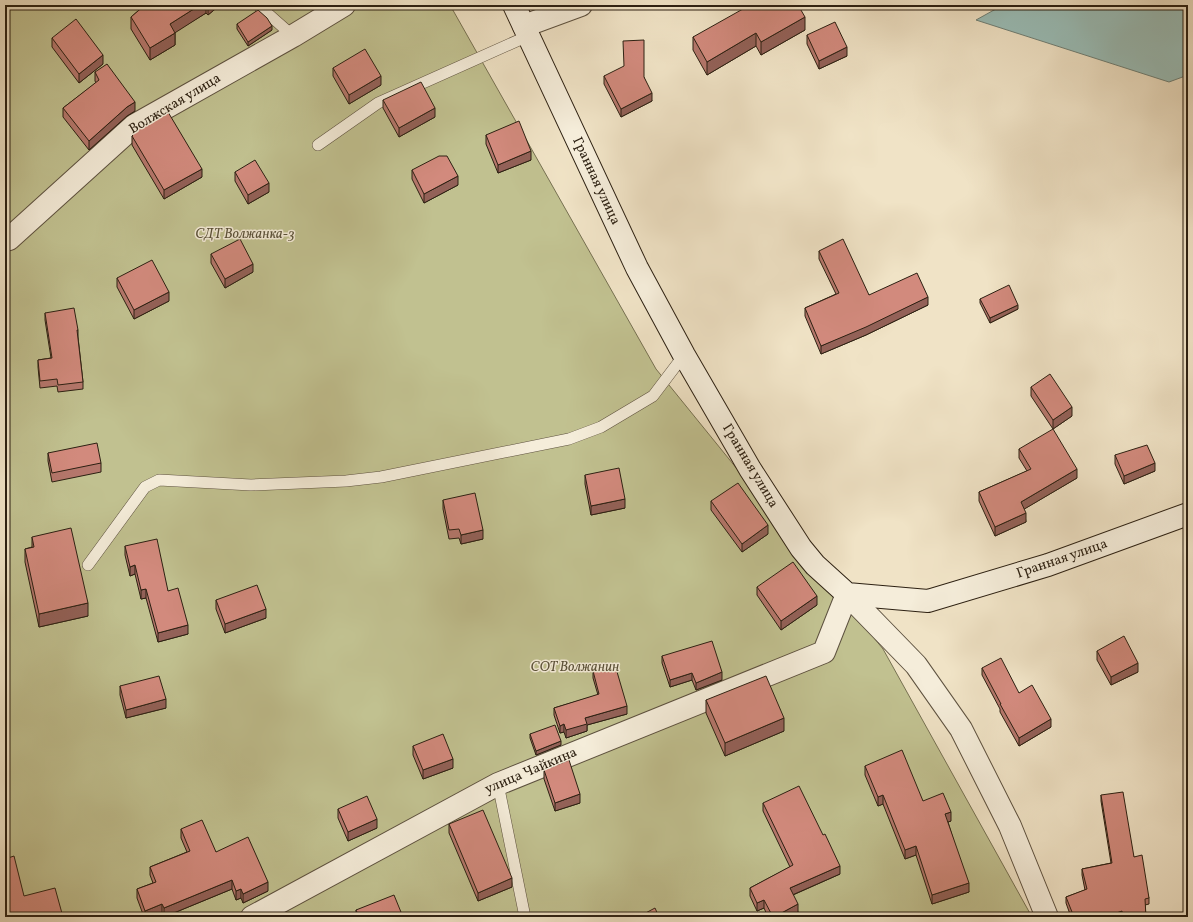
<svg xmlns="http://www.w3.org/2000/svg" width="1193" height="922" viewBox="0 0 1193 922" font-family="Vollkorn,serif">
	<rect width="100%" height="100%" fill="#f0e3c6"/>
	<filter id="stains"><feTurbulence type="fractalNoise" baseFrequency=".005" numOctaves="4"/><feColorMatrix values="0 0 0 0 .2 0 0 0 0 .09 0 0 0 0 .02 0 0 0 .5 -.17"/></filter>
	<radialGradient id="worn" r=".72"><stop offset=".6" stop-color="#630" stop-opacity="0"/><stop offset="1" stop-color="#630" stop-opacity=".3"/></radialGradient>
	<path fill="#c1c190" stroke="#767051" d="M5 5H450L656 369 883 649 1032 917H5Z"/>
	<path fill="#9abeb8" stroke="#6e7f76" d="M1003 5H1188V75L1169 82 976 20Z"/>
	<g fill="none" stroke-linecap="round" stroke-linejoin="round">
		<defs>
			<path id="lane" d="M258 5 293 36
				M318 145 378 103 528 36
				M88 565 145 487 159 480 251 485 346 481 381 477 569 439 601 427 653 396 684 355
				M498 784 525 917"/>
			<path id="street" d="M524 26 581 5
				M5 240 9 239 135 125 293 36 344 5
				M252 917 498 784 824 652 847 594 916 665 961 729 1010 826 1047 917"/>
			<path id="secondary" d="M514 5 637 268 684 355 750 469 801 548 815 565 847 594 928 601 1048 565 1188 514"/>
		</defs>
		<use href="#lane" stroke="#5d513f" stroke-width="12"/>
		<use href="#street" stroke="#5d513f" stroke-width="24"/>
		<use href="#secondary" stroke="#2c2012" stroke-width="24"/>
		<use href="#lane" stroke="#f5edda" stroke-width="11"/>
		<use href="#street" stroke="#f5edda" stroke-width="22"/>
		<use href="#secondary" stroke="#f5edda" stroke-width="22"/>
	</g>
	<path fill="#b5776c" stroke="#2c2012" d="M145 5H220L208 15 206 13 175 32V45L150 60 131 29V17Z
		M237 24 272 30 248 46 237 29Z
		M805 30 761 55 756 46 707 75 693 50V37Z
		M807 35 847 56 819 69 807 44Z
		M52 38 103 64 79 83 52 47Z
		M333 68 381 85 349 104 333 76Z
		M95 72 135 111 127 116 89 150 63 117V108L96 83 95 81Z
		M604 76 644 77 652 101 621 117 604 84Z
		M383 100 435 117 399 137 383 108Z
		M486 135 531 160 498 173 486 144Z
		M132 136 202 177 164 199 132 145Z
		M412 170 458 185 424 203 412 179Z
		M235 172 269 192 248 204 235 181Z
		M819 251 869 295 928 305 866 335 821 354 805 316V308L836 294 819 259Z
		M211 254 253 272 225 288 211 263Z
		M117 278 169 301 134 319 117 287Z
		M980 299 1018 309 990 323 980 303Z
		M45 313 78 330V337L83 382V389L58 392 57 386 40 388 38 367V360L51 358 45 320Z
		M1031 387 1072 416 1053 429 1031 396Z
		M1019 449 1077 478 1024 509 1026 522 995 536 979 501V492L1027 471 1019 458Z
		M48 453 101 463V472L52 482 48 461Z
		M1115 455 1155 471 1124 484 1115 464Z
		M585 475 625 508 591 515 585 484Z
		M443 500 483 539 461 544 459 538 449 539 443 509Z
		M711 501 768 534 742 552 711 510Z
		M32 537 88 616 39 627 25 562V549L32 547Z
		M125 546 168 591 188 634 158 642 146 598 141 599 135 574 130 576 125 555Z
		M757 587 817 605 781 630 757 595Z
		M216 600 266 618 225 633 216 609Z
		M1097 651 1138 672 1111 685 1097 660Z
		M662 656 722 680 696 690 692 680 670 687 662 663Z
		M982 668 1019 693 1051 727 1019 746 1000 712V709L982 675Z
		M593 671 627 714 587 725V731L566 738 564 732 560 733 554 715V708L598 695 593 678Z
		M120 686 166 708 126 718 120 695Z
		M706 700 784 731 725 756 706 713Z
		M530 734 561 745 536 755 530 738Z
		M413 746 453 768 423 779 413 755Z
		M865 766 923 801 951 821 948 822 969 892 932 904 916 855 905 859 883 804 878 806 865 775Z
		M544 770 580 803 555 811 544 779Z
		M1101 795 1134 857 1149 898V904L1145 905 1146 917H1071L1066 903V897L1085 890 1082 875V869L1111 863 1101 801Z
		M763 803 840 874 793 895 798 912 789 917H768L764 908 757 911 750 896V888L790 867 763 811Z
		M338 809 377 828 348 841 338 818Z
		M449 824 512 887 478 901 449 833Z
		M181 829 216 852 268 891 243 903 241 898 236 900 232 889 164 917 162 913 152 917H144L137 898V889L153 883 150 875V867L187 852 181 838Z
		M356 910 403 917H356Z"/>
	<path fill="#936158" stroke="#2c2012" d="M200 5H206V13L170 36V24Z
		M208 5H220L208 15Z
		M805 17V30L761 55V42Z
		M272 26V30L248 46V42Z
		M175 33V45L150 60V48Z
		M756 33V46L707 75V62Z
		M847 47V56L819 69V61Z
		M103 55V64L79 83V74Z
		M381 76V85L349 104V95Z
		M652 93V101L621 117V109Z
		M135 102V111L127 116 89 150V141L127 107Z
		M435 108V117L399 137V128Z
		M531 151V160L498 173V165Z
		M202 169V177L164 199V190Z
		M458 176V185L424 203V194Z
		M269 183V192L248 204V195Z
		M253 264V272L225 288V279Z
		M169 292V301L134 319V310Z
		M928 297V305L866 335 821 354V346Z
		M1018 305V309L990 323V318Z
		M1072 407V416L1053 429V420Z
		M1155 463V471L1124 484V476Z
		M1077 469V478L1021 511V502Z
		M625 499V508L591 515V506Z
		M1026 513V522L995 536V527Z
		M768 525V534L742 552V544Z
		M483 530V539L461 544V535Z
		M135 565V574L130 576V567Z
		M146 589V598L141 599V590Z
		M817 596V605L781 630V621Z
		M88 603V616L39 627V614Z
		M266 609V618L225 633V624Z
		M188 625V634L158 642V633Z
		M1138 663V672L1111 685V677Z
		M722 672V680L696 690V683Z
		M692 673V680L670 687V680Z
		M166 699V708L126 718V710Z
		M627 706V714L587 725V731L566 738V730L585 718Z
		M784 718V731L725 756V743Z
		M1051 719V727L1019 746V738Z
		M564 724V732L560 733V726Z
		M561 741V745L536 755V751Z
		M453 759V768L423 779V770Z
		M580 794V803L555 811V803Z
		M883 795V804L878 806V797Z
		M951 812V821L945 823V814Z
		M377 819V828L348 841V832Z
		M916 846V855L905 859V850Z
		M840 866V874L790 896V888Z
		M512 878V887L478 901V893Z
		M232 880V889L164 917V908Z
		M268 882V891L243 903V894Z
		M969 883V892L932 904V895Z
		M241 889V898L236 900V891Z
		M764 900V908L757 911V903Z
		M162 904V913L152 917H145V911Z
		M798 904V912L789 917H774Z
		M1122 911V917H1105Z"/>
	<path fill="#d28a7d" stroke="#2c2012" d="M145 5H200L170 24 175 33 150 48 131 17Z
		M750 5H798L805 17 761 42 756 33 707 62 693 37Z
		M258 10 267 18 272 26 248 42 237 24Z
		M76 19 103 55 79 74 52 38Z
		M835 22 847 47 819 61 807 35Z
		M644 40V77L652 93 621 109 604 76 624 66 623 41Z
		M365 49 381 76 349 95 333 68Z
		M107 64 135 102 127 107 89 141 63 108 99 80 95 72Z
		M421 82 435 108 399 128 383 100Z
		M168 112 202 169 164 190 132 136 142 126Z
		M519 121 531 151 498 165 486 135Z
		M439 156H447L458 176 424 194 412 170Z
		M255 160 269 183 248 195 235 172Z
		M240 239 253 264 225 279 211 254Z
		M843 239 869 295 917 273 928 297 866 327 821 346 805 308 839 293 819 251Z
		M152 260 169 292 134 310 117 278Z
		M1009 285 1018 305 990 318 980 299Z
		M74 308 78 330H77L83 382 58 385 57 379 40 381 38 360 52 358 45 313Z
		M1050 374 1072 407 1053 420 1031 387Z
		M1053 429 1077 469 1021 502 1026 513 995 527 979 492 1031 469 1019 449Z
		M97 443 101 463 52 473 48 453Z
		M1147 445 1155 463 1124 476 1115 455Z
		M619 468 625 499 591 506 585 475Z
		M738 483 768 525 742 544 711 501Z
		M475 493 483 530 461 535 459 529 449 530 443 500Z
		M71 528 88 603 39 614 25 549 34 547 32 537Z
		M157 539 168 591 178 588 188 625 158 633 146 589 141 590 135 565 130 567 125 546Z
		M793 562 817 596 781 621 757 587Z
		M257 585 266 609 225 624 216 600Z
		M1124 636 1138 663 1111 677 1097 651Z
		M712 641 722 672 696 683 692 673 670 680 662 656Z
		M1001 658 1019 693 1032 685 1051 719 1019 738 1000 704H1001L982 668Z
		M615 665 627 706 585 718 587 724 566 730 564 724 560 726 554 708 599 694 593 671Z
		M159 676 166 699 126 710 120 686Z
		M766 676 784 718 725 743 706 700Z
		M555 725 561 741 536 751 530 734Z
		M443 734 453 759 423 770 413 746Z
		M902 750 923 801 943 793 951 812 945 814 969 883 932 895 916 846 905 850 883 795 878 797 865 766Z
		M569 760 580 794 555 803 544 770Z
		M799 786 823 835 825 834 840 866 790 888 798 904 774 917H773L764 900 757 903 750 888 793 865 763 803Z
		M1123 792 1134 857 1142 855 1149 898 1145 899 1146 917H1123L1122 911 1105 917H1074L1066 897 1087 889 1082 869 1112 863 1101 795Z
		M367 796 377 819 348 832 338 809Z
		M483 810 512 878 478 893 449 824Z
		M202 820 216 852 248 837 268 882 243 894 241 889 236 891 232 880 164 908 162 904 145 911 137 889 156 882 150 867 190 851 181 829Z
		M14 856 24 896 55 888 63 917H5V859Z
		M394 895 403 917H359L356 910Z
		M655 908 659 917H638Z"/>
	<g text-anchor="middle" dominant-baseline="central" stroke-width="3" stroke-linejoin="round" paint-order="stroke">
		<g font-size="14" fill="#2c2012" stroke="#f5edda">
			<text transform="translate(175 104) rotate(-31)">Волжская улица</text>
			<text transform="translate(596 181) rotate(65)">Гранная улица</text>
			<text transform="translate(750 466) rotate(59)">Гранная улица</text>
			<text transform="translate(1062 559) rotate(-19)">Гранная улица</text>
			<text transform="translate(531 771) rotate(-23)">улица Чайкина</text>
		</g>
		<g font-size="14" font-style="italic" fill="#595038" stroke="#f5edda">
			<text x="245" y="234">СДТ Волжанка-3</text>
			<text x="575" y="667">СОТ Волжанин</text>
		</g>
	</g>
	<rect width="1193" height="922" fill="none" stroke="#f0e3c6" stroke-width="20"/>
	<rect x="6" y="6" width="1181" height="910" fill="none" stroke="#2c2012" stroke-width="2"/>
	<rect x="10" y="10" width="1173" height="902" fill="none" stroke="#2c2012"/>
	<rect width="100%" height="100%" filter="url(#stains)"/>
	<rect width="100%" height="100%" fill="url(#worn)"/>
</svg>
